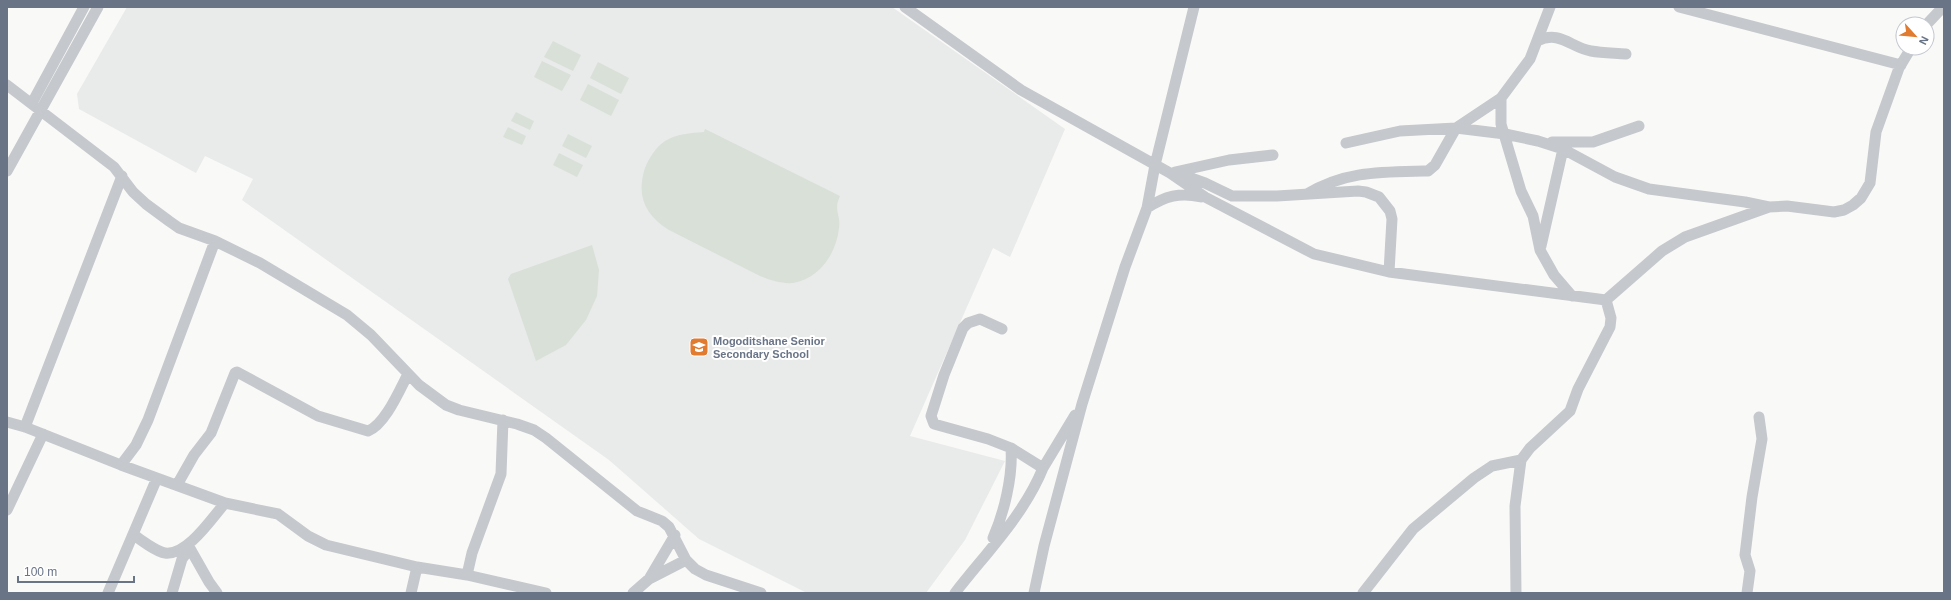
<svg xmlns="http://www.w3.org/2000/svg" width="1951" height="600" viewBox="0 0 1951 600" font-family="Helvetica,sans-serif">
	<rect width="100%" height="100%" fill="#f9f9f7"/>
	<path fill="#e9eaea" d="M127 7H892L1065 129 1010 257 993 248 910 436 1005 461 965 540 926 593H807L699 539 609 460 242 200 253 179 205 156 196 173 79 109 77 94Z"/>
	<path fill="#d9e0d8" d="M553 41 581 55 573 71 544 57Z
		M542 61 571 75 562 91 534 77Z
		M598 62 629 78 621 94 590 78Z
		M588 84 619 100 611 116 580 100Z
		M516 112 534 121 530 130 511 121Z
		M508 127 526 136 522 145 503 137Z
		M705 129 840 196C833 211 841 214 839 228 836 254 820 278 793 283 782 284 770 280 760 276L669 230C645 215 636 196 645 168 649 158 656 147 665 141 676 134 691 133 704 132Z
		M568 134 592 146 586 158 562 146Z
		M559 153 583 165 577 177 553 165Z
		M592 245 599 270 597 296 586 320 566 345 536 361 508 279 511 274Z"/>
	<g fill="none" stroke-linecap="round" stroke-linejoin="round">
		<path stroke="#c5c8cc" stroke-width="11" d="M905 7 1021 90 1170 173 1205 197 1314 254 1389 272 1606 300 1662 251 1685 237 1769 207 1787 206 1834 212 1844 210 1853 205 1861 198 1870 183 1876 132 1899 68 1911 48
			M1679 7 1901 65
			M1927 24 1943 7
			M1537 41C1560 30 1570 47 1591 51 1602 53 1614 53 1626 54
			M7 85 114 167 133 192 146 204 169 221 179 228 215 241 260 263 347 315 371 335 419 385 446 405 459 410 517 424 534 430 546 438 637 511 662 521 669 527 686 560 695 569 706 575 761 593
			M1501 98V124L1521 191 1533 216 1540 250 1554 275 1572 296
			M32 103 84 7
			M1552 142H1593L1639 126
			M1346 143 1400 131 1456 128 1505 134 1538 141 1563 149 1615 177 1649 189 1745 202 1769 207
			M7 171 98 7
			M1175 172 1229 160 1273 155
			M1177 173 1205 183 1232 196H1277L1358 191 1366 192 1379 197 1390 211 1392 219 1389 272
			M1307 194C1345 171 1381 172 1424 171H1428L1435 165 1456 128 1501 98 1530 59 1550 7
			M1147 208C1165 196 1180 192 1201 197
			M1541 246 1563 149
			M1002 329 980 319 968 323 963 328 944 375 931 416 934 424 988 439 1011 448 1043 468 1075 415
			M7 422 25 427 121 465 225 503 278 514 308 536 326 545 417 567 467 575 546 593
			M25 427 122 176
			M121 465 136 445 148 420 215 241
			M177 485 194 455 211 433 235 373 237 372 318 416 368 431C385 425 400 389 408 374
			M7 510 43 434
			M133 534C139 539 157 552 165 553 187 556 212 518 225 503
			M993 538C1004 513 1013 476 1011 448
			M188 545 209 582 217 593
			M467 575 472 553 501 474 503 420
			M649 579 675 535
			M108 593 157 478
			M172 593 182 559 190 548
			M411 593 417 567
			M633 593 649 579 686 560
			M955 593C986 553 1024 515 1043 468
			M1034 593 1044 546 1082 404 1125 267 1147 208 1155 165 1194 7
			M1363 593 1413 529 1474 478 1492 466 1521 460
			M1516 593 1515 506 1521 460 1530 448 1570 411 1578 389 1610 327 1611 318 1606 300
			M1747 593 1750 571 1745 555 1752 497 1762 439 1759 417"/>
	</g>
	<defs>
		<symbol id="school-square" viewBox="-11 -11 22 22"><rect x="-9" y="-9" width="18" height="18" rx="4" fill="#e07b30" stroke="#fff"/><path d="M0-5L7-2L0 1L-7-2ZM-4 1L0 2.5L4 1V4Q0 6-4 4Z" fill="#fff"/></symbol>
	</defs>
	<g fill-rule="evenodd">
		<use href="#school-square" x="688" y="336" width="22" height="22"/>
	</g>
	<g text-anchor="middle" dominant-baseline="central" stroke-width="4" stroke-linejoin="round" paint-order="stroke">
		<g font-size="11" font-weight="bold" fill="#697487" stroke="#fff" text-anchor="start">
			<text x="713" y="341">Mogoditshane Senior<tspan x="713" dy="13">Secondary School</tspan></text>
		</g>
	</g>
	<rect width="1951" height="600" fill="none" stroke="#697487" stroke-width="16"/>
	<g transform="translate(1915 36) rotate(117)"><circle r="19" fill="#ffffff" stroke="#c3c7cf"/>
	<path d="M0-3L7 15L0 10L-7 15Z" fill="#e07b30"/>
	<text y="-6" font-size="11" font-weight="bold" text-anchor="middle" fill="#697487">N</text>
	</g>
	<path d="M18 576v6h116v-6" fill="none" stroke="#697487" stroke-width="2"/>
	<text x="24" y="576" font-size="12" fill="#697487" stroke="#ffffff" stroke-width="3" paint-order="stroke">100 m</text>
</svg>
